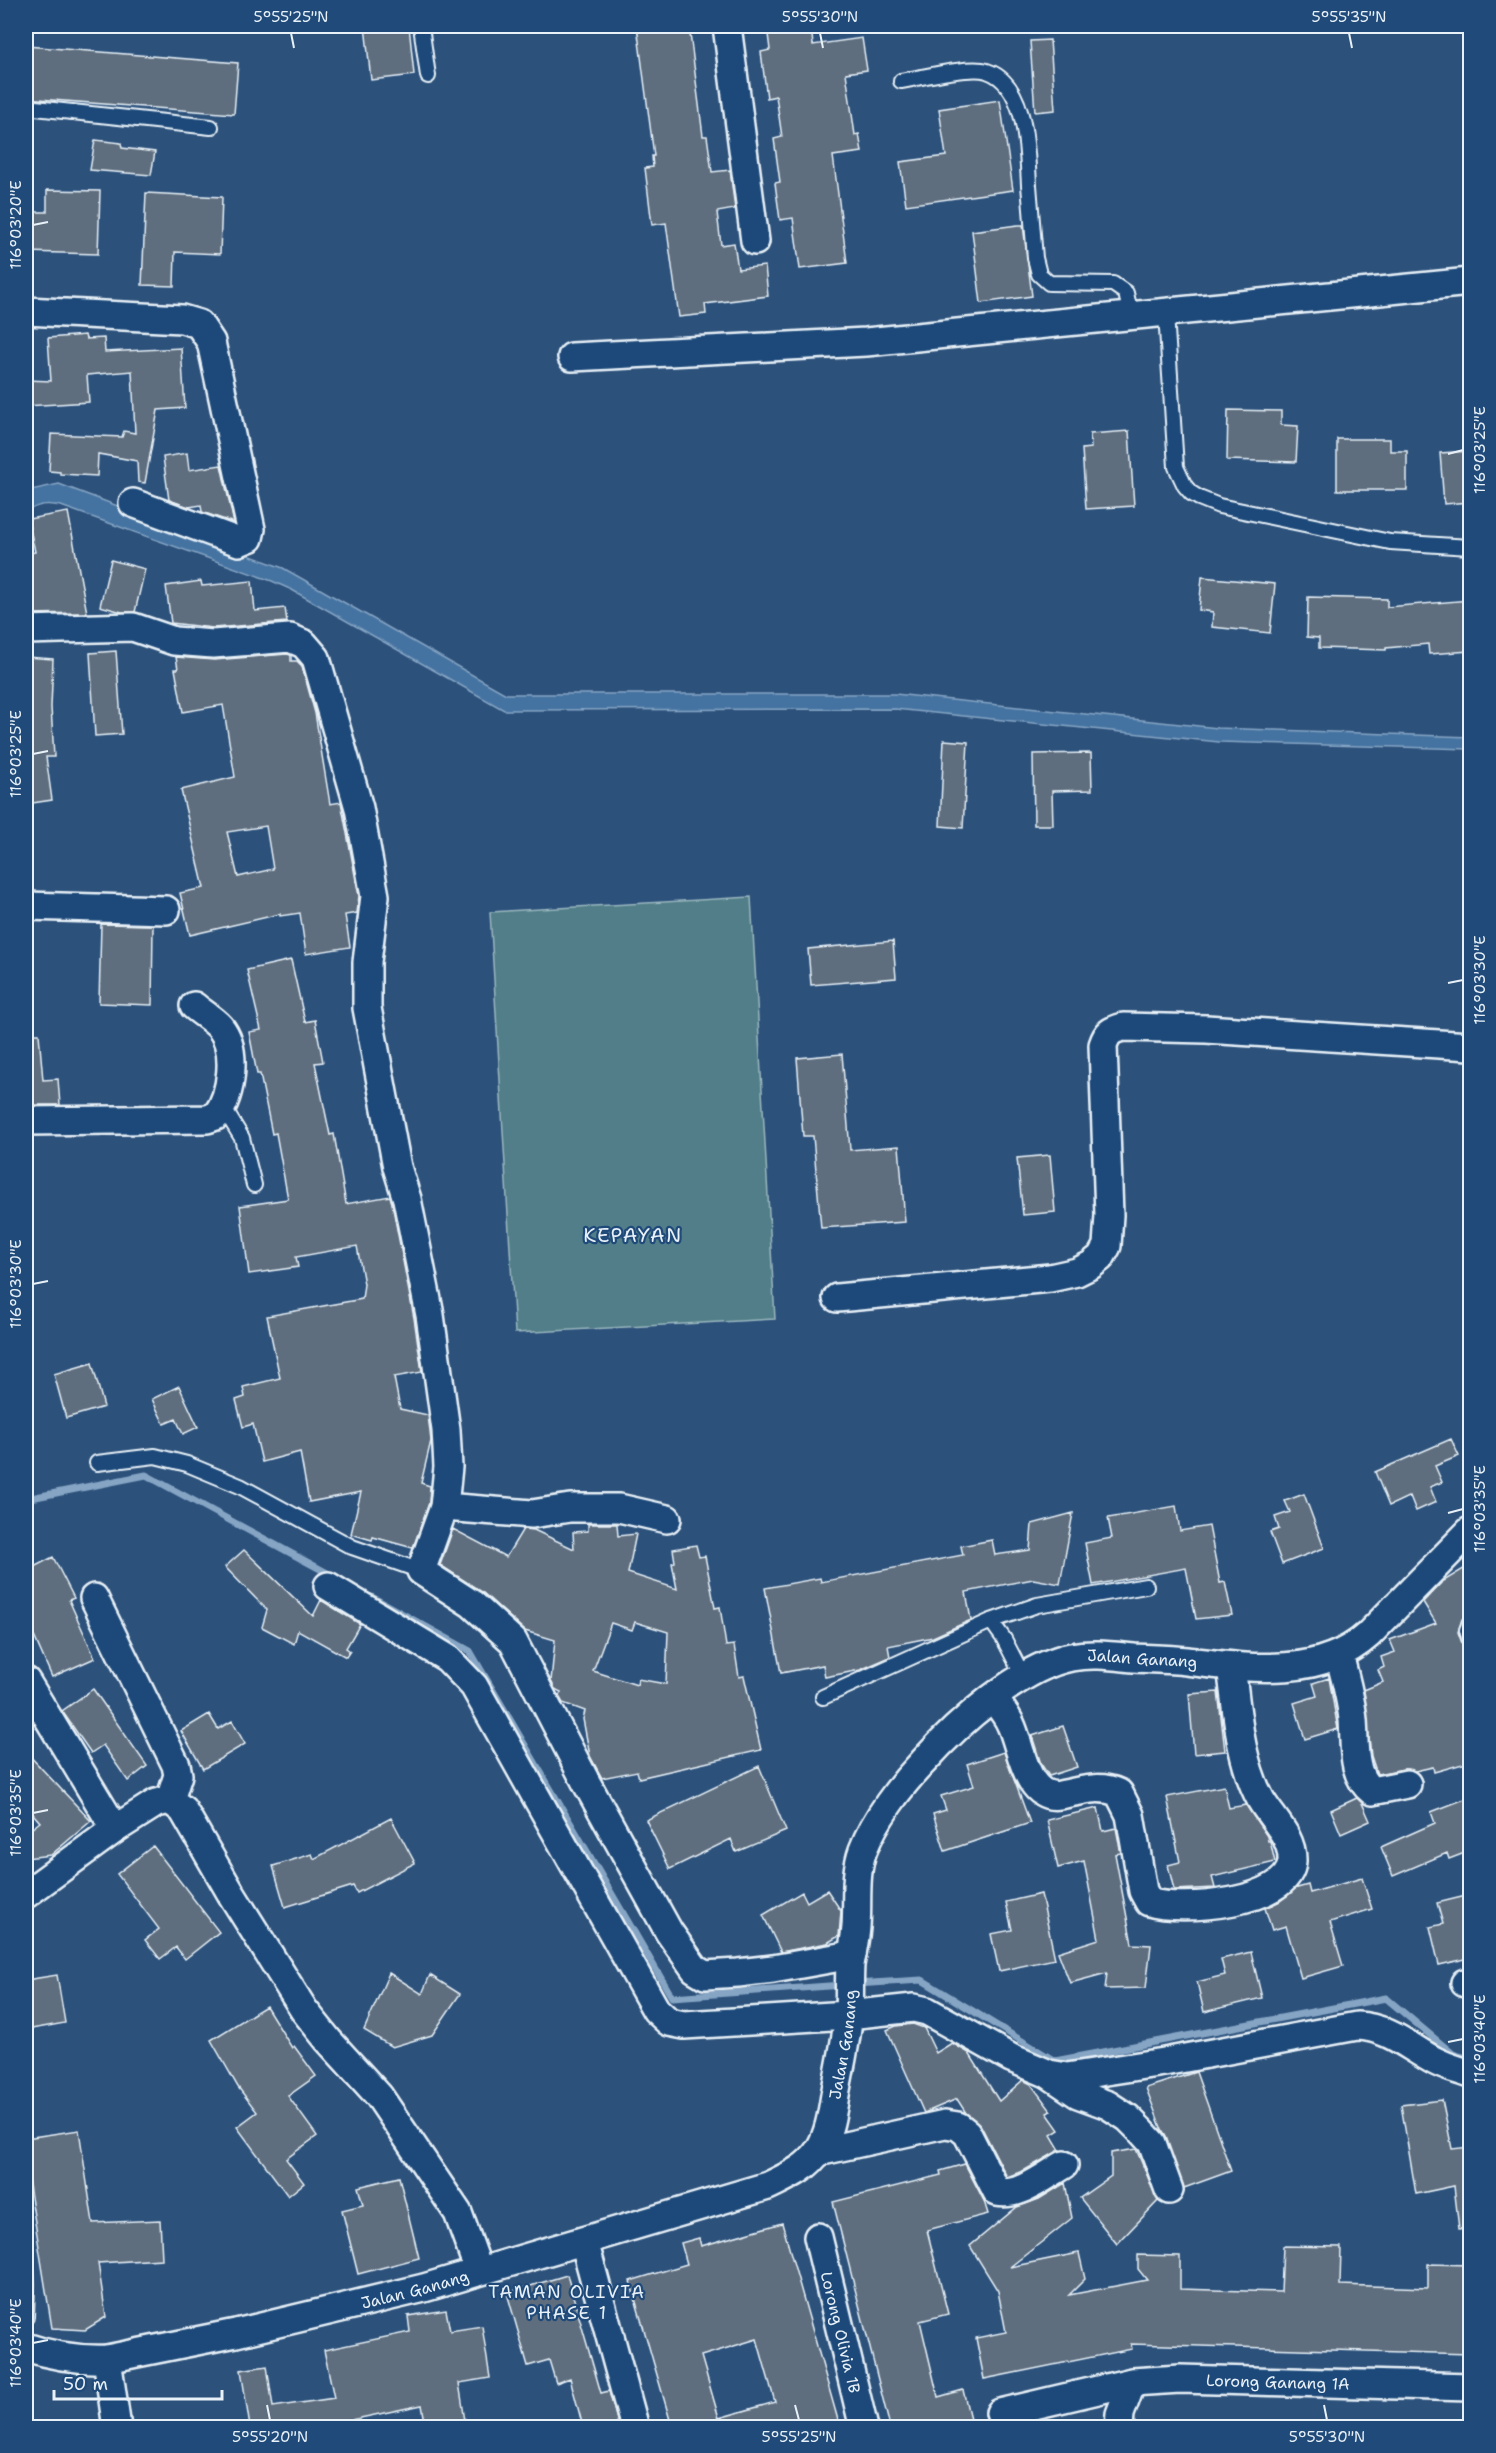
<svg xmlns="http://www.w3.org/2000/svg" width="1496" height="2453" viewBox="0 0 1496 2453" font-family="'Shantell Sans',sans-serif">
	<rect width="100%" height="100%" fill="#2c517b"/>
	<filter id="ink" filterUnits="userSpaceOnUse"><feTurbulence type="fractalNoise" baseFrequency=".0167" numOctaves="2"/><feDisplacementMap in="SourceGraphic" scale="12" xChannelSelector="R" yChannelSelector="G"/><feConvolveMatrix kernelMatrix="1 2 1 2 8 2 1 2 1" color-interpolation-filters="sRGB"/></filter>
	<g filter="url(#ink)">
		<path fill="#517e88" stroke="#9cb8c0" stroke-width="1.5" d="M751 897 775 1319 515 1333 490 912Z"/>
		<path fill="#4573a1" stroke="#86a5c4" stroke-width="1.5" d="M59 484 283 568 506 694H895L1218 728 1470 737V749L1219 742 895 709 504 710 292 590 272 581 61 506C47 503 38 504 26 512V491Z"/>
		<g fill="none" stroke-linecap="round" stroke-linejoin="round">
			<path stroke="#86a5c4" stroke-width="7" d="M26 1499 146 1475 333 1576
				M372 1597 470 1651 672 1997 843 1985
				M855 1984 922 1980 1055 2061 1386 1998 1453 2054 1470 2059"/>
		</g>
		<path fill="#5e6e7e" stroke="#e8f1f8" stroke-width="1.5" fill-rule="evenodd" d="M365 26H409L414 75 371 80Z
			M637 26H689L703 136H707L712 172 730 170 735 209 717 212 721 245 734 243 738 269 765 266 768 296 705 304 706 314 679 317 666 223 652 225 645 168 653 167 652 156H654Z
			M767 26H811L813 45 862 38 867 70 846 73 855 135 859 134 862 152 833 156 847 263 800 269 793 218 780 220 775 183 780 182 774 139 782 137 776 96 767 98 761 52 770 50Z
			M1050 40 1055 110 1035 112 1030 41Z
			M26 46 238 63 234 114 26 98Z
			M1000 100 1013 190 906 205 900 162 946 156 939 109Z
			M95 140 121 143 122 148 155 152 151 175 90 170Z
			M47 190 100 191 98 254 26 252V212H47Z
			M146 193 222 197 220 254 175 252 174 286 142 285Z
			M1018 225H1023L1032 296 981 303 972 231Z
			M85 335 86 339 104 338 105 352 181 348 185 408 158 410 145 483 138 482 137 461 98 454 97 476 60 474V472L49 471 51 434 122 437 124 431 135 433 132 371 87 375 89 402 26 406V380L51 381 48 338Z
			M1228 410 1281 411V425L1298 426 1296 462 1227 460Z
			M1129 431 1134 506 1086 509 1082 449 1091 448 1090 434Z
			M1337 439H1390V451H1407V490H1337Z
			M1470 451V502L1444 504 1440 453Z
			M187 453 189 470 221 465 234 523 202 512 201 505 189 507 169 500 163 457Z
			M68 512 87 613 26 614V554L35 552 28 519Z
			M111 560 145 569 135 612H122L100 606Z
			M1202 577 1275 584 1270 633 1212 627 1213 612 1199 610Z
			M201 581 202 586 252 581 255 611 285 608 287 622 213 628 171 623 166 586Z
			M1308 597 1387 599V607L1470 600V651L1429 654 1428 644 1386 648V650L1319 648V638L1307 637Z
			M116 651 122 734 95 736 90 653Z
			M287 654 291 655V661H297L302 666 315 713 330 804 341 802 359 896 357 913 345 915 350 947 306 954 300 913 280 916V914L190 935 180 893 204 888 181 790 235 777 223 705 183 712 175 669H178L176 657 214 660ZM266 826 273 869 238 877 227 832Z
			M26 657 53 659 51 707 54 757H46L52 800 26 804Z
			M944 740 968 742 963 828 940 826Z
			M1091 753 1092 790 1052 791 1053 825H1034L1033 754Z
			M101 924 153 925 152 1005 99 1003Z
			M893 941 896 978 811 985 808 949Z
			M291 960 305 1022 315 1020 323 1062 315 1063 330 1135 334 1134 346 1204 390 1196 392 1203 414 1318 422 1372 394 1377 400 1409 428 1415 430 1432 431 1441 421 1483 430 1486 429 1503 413 1548 373 1537 372 1540 351 1534 361 1492 309 1502 300 1452 262 1462 253 1424 243 1427 236 1400 245 1397 243 1387 280 1378 267 1316 362 1299 364 1284 357 1246 296 1257 298 1267 249 1274 240 1206 288 1199 276 1133 272 1134 260 1074H257L249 1032 261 1030 247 970Z
			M26 1034H39L43 1080 58 1079 60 1105H26Z
			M842 1054 850 1150 899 1146 905 1222 821 1228 813 1136H803L797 1058Z
			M1050 1155 1055 1212 1023 1215 1017 1158Z
			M92 1363 104 1407 66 1418 54 1374Z
			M179 1386 198 1427 183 1434 176 1419 164 1424 152 1399Z
			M1451 1439 1459 1456 1435 1466 1442 1482 1430 1487 1436 1502 1416 1511 1410 1496 1389 1506 1375 1472Z
			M1304 1494 1324 1548 1282 1564 1270 1532 1279 1529 1275 1517 1290 1512 1285 1501Z
			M1176 1506 1180 1531 1209 1526 1220 1583 1225 1582 1232 1615 1196 1619 1186 1568 1093 1585 1085 1543 1112 1538 1108 1518Z
			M1073 1513 1060 1584 1033 1579 966 1592 971 1620 933 1637 888 1646 890 1657 860 1670 825 1677 823 1665 781 1673 765 1588 820 1578 821 1582 963 1555 961 1546 992 1540 995 1555 1030 1550 1032 1524Z
			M588 1524H617L618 1536 636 1534 628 1573 677 1589 672 1563 675 1562 673 1549 696 1545 699 1557 705 1556 715 1608 720 1607 726 1646 734 1645 739 1677 744 1676 761 1750 639 1778 637 1771 602 1778 590 1756 583 1719 585 1711 563 1703 559 1696 561 1692 555 1689 551 1681 555 1640 525 1631 482 1592 440 1565 453 1529 506 1557 523 1529 534 1530 574 1549 573 1532 588 1531ZM635 1622 668 1632 666 1684 638 1679 637 1685 593 1671 611 1623 632 1630Z
			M244 1550 313 1616 321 1600 360 1624 346 1648 350 1651 346 1657 298 1630 294 1644 262 1627 267 1610 225 1567Z
			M53 1557 74 1598 69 1600 95 1658 52 1677 26 1618V1571Z
			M1470 1565V1614L1462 1619 1458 1632 1463 1646 1470 1649V1762L1434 1772 1433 1767 1415 1771 1404 1769 1377 1774 1371 1756 1364 1690 1383 1682 1378 1670 1384 1667 1381 1657 1395 1652 1390 1640 1436 1623 1423 1602 1442 1582Z
			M1329 1678 1338 1729 1305 1739 1294 1703 1317 1696 1313 1683Z
			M93 1689 147 1766 128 1781 103 1745 91 1753 62 1711Z
			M1218 1692 1225 1751 1194 1754 1189 1694Z
			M209 1714 218 1729 232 1721 245 1744 203 1769 181 1731Z
			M1063 1726 1077 1767 1049 1776 1041 1764 1032 1736Z
			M26 1752 91 1821 51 1855 26 1858V1833L40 1822 26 1806Z
			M1004 1752 1030 1823 945 1851 933 1814 946 1810 941 1796 974 1786 967 1764Z
			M759 1766 786 1831 736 1852 731 1839 670 1869 646 1820Z
			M1224 1786 1229 1808 1246 1805 1267 1836 1268 1841H1270L1275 1862 1212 1877 1215 1888 1174 1890 1168 1865 1180 1862 1167 1797Z
			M1470 1797V1851L1449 1859 1447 1853 1393 1876 1381 1847 1435 1823 1431 1812Z
			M1357 1798 1362 1803 1370 1821 1341 1834 1331 1810Z
			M1098 1808 1103 1831 1116 1828 1121 1853 1115 1854 1132 1944 1151 1945 1146 1988 1105 1989 1107 1973 1070 1983 1058 1952 1099 1939 1084 1861 1058 1868 1047 1820Z
			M391 1818 415 1863 357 1893 353 1886 285 1907 273 1866 312 1854 314 1859Z
			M153 1846 219 1932 185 1959 176 1947 160 1959 145 1940 159 1929 117 1874Z
			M1362 1878 1372 1909 1330 1922 1343 1966 1301 1978 1286 1926 1272 1930 1265 1908 1280 1901 1294 1889 1308 1885 1310 1893Z
			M827 1890 841 1911 839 1936 827 1943 781 1952 763 1915 802 1892 807 1902Z
			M1041 1894 1055 1959 999 1971 991 1934 1012 1930 1006 1902Z
			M1470 1895V1958L1439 1965 1430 1927 1443 1924 1437 1903Z
			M1251 1952 1262 1998 1204 2012 1197 1982 1225 1975 1221 1959Z
			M389 1973 422 1994 430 1975 460 1994 432 2035 392 2047 364 2030Z
			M57 1975 65 2023 26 2030V1980Z
			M266 2006 292 2048 294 2046 316 2076 288 2096 317 2136 286 2159 304 2183 288 2196 237 2127 257 2112 238 2087 211 2040Z
			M913 2024 924 2028 936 2053 952 2043 969 2053 999 2101 1023 2080 1031 2084 1051 2111 1047 2113 1059 2130 1051 2135 1060 2150 1025 2170 1007 2177 981 2126 966 2113 957 2099 924 2113 887 2030 896 2026Z
			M1196 2072 1231 2171 1184 2188 1146 2088Z
			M1442 2100 1452 2149 1470 2147V2228L1459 2229 1454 2186 1416 2194 1401 2105Z
			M79 2130 93 2223 160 2220 162 2259 98 2263 106 2317 85 2330 52 2328 26 2166V2138Z
			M1136 2149 1158 2201 1117 2244 1080 2198 1111 2176V2153Z
			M965 2164 984 2201 988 2214 927 2230 948 2314 920 2321 938 2397 963 2390 972 2427H890L833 2202 941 2175 940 2171Z
			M399 2177 419 2258 358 2274 342 2210 363 2205 358 2187Z
			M1065 2183 1072 2218 1010 2267 1079 2253 1085 2279 1069 2295 1147 2280 1138 2269V2255L1180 2256V2289L1281 2292 1283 2246 1341 2247 1340 2285 1428 2288V2264L1470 2265V2354L1131 2344 1132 2349 984 2379 976 2338 1006 2332 998 2291 970 2246 1017 2207 1039 2199Z
			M782 2223 840 2427H672L630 2281 687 2264 681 2243 699 2238 701 2246ZM757 2339 775 2402 719 2418 701 2356Z
			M567 2275 601 2393 609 2391 619 2427H583L570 2378 556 2383 549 2360 528 2366 507 2293Z
			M446 2310 450 2331 482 2326 490 2378 459 2383 466 2427H426L422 2405 327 2425V2427H250L241 2370 267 2366 273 2407 334 2398 324 2350 410 2332 408 2316Z"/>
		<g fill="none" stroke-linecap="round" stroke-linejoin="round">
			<defs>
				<path id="lane" d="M421 26 428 76
					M901 81C920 78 970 65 987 71 1027 84 1027 150 1029 185 1031 209 1033 234 1035 258L1039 274 1049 283 1113 284 1126 293 1131 316
					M26 107 211 127
					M1166 314 1176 467 1185 486 1191 493 1199 498 1219 506 1390 542 1470 547
					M223 1107 242 1138 254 1185
					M97 1463 155 1456 187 1464 240 1486 352 1547 421 1571
					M991 1621 1037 1605 1146 1586
					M1470 1623 1467 1630 1470 1640
					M823 1697 991 1621 1004 1639 1023 1676
					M26 2267 27 2284 26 2317"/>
				<g id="street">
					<path d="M727 26 755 241"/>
					<path d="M26 311 182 319 199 324 211 342 251 529 249 538 239 542 133 503"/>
					<path d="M572 357 866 342 1470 282"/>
					<path d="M26 630 133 627 174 641 213 644 290 638 304 644 316 658 359 808 375 896 367 962V1008L397 1167 407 1199 430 1315 446 1430 448 1467 444 1507 421 1571 472 1604 513 1641 587 1784 669 1932 695 1969 705 1975 738 1973 773 1969 852 1955"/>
					<path d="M26 906 166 910"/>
					<path d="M26 1121 207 1119 216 1116C232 1095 238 1049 220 1027 213 1019 202 1013 194 1006"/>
					<path d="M837 1298 1050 1278 1077 1272 1091 1265 1101 1257 1107 1246 1109 1215 1103 1045C1107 1033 1111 1030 1123 1027L1206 1029 1470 1046"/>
					<path d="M444 1507 532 1514 570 1508H619L667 1519"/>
					<path d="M328 1586 447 1658 474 1686 656 2010 669 2022 684 2025 848 2015 914 2008 927 2011 1011 2058 1049 2074 1067 2077 1164 2062 1357 2026C1388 2027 1409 2047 1435 2061 1446 2067 1459 2070 1470 2074"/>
					<path d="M94 1598 176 1765 178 1775 170 1800"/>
					<path d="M1339 1655C1345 1677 1351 1698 1353 1720 1355 1744 1351 1775 1372 1791L1407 1784"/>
					<path d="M26 1681 115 1829"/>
					<path d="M993 1698C999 1706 1007 1715 1011 1725 1021 1746 1026 1801 1060 1795 1081 1791 1099 1784 1119 1793L1130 1815 1143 1891 1149 1902C1180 1912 1290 1904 1292 1861 1293 1837 1272 1819 1261 1800 1239 1760 1237 1710 1231 1666"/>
					<path d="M26 1894 115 1829 156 1803 170 1800 183 1810 232 1895 304 2010 328 2040 379 2096 458 2213 479 2271"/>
					<path d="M1465 1983 1470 1982"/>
					<path d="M1050 2075 1078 2094 1108 2105 1128 2118 1142 2132 1152 2143 1169 2190"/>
					<path d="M818 2152 945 2124 958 2126 967 2133 997 2192C1020 2197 1045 2176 1064 2165"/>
					<path id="s1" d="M818 2237 864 2428"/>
					<path d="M584 2241 635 2428"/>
					<path id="s2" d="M26 2347C52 2356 79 2360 107 2359L236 2333 424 2288 768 2186C786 2177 807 2169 819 2150 829 2134 832 2114 835 2095 840 2068 846 2041 849 2014 850 1998 849 1981 850 1965 852 1953 855 1940 856 1927 858 1902 854 1874 863 1850 875 1819 900 1786 923 1762 957 1724 1020 1667 1071 1657 1092 1653 1113 1656 1134 1658 1152 1659 1169 1659 1187 1661 1247 1668 1319 1679 1368 1635L1470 1531"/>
					<path d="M107 2359 117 2428"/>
					<path d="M1000 2413 1132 2382"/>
					<path id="s3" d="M1119 2428 1120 2414 1132 2382 1180 2379 1470 2387"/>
				</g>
			</defs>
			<use href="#lane" stroke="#e8f1f8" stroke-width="18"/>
			<use href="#street" stroke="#e8f1f8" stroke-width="32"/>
			<use href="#lane" stroke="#1f4a7a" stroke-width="14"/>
			<use href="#street" stroke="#1f4a7a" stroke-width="27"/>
		</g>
	</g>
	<path fill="none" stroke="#e8f1f8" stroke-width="2" d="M291 33 294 48M820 33 823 48M1349 33 1352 48M33 225 48 222M1448 454 1463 450M33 754 48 751M1448 983 1463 980M33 1284 48 1281M1448 1513 1463 1509M33 1813 48 1810M1448 2042 1463 2039M33 2343 48 2340M267 2405 270 2420M795 2405 799 2420M1324 2405 1327 2420"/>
	<g text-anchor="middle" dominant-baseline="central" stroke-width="4.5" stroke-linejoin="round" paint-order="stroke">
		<g font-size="16" fill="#e8f1f8" stroke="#1f4a7a">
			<text stroke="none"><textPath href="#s2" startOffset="1497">Jalan Ganang</textPath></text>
			<text stroke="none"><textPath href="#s2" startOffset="938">Jalan Ganang</textPath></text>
			<text stroke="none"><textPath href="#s2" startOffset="398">Jalan Ganang</textPath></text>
			<text stroke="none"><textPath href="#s1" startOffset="98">Lorong Olivia 1B</textPath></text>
			<text stroke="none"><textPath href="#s3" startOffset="194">Lorong Ganang 1A</textPath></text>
		</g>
		<g font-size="18" letter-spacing="1.5" fill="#e8f1f8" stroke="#1f4a7a">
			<text x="567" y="2292">TAMAN OLIVIA<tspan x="567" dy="21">PHASE 1</tspan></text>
		</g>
		<g font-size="20" letter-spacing="1.5" fill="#e8f1f8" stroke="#1f4a7a">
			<text x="633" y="1235">KEPAYAN</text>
		</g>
	</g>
	<rect width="1496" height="2453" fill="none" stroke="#1f4a7a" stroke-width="66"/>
	<path d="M54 2390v9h168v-9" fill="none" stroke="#e8f1f8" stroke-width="3"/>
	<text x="63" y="2390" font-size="18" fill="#e8f1f8" stroke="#1f4a7a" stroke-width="4.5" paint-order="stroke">50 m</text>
	<rect x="33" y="33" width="1430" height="2387" fill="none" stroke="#e8f1f8" stroke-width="2"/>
	<g font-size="15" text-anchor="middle" fill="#e8f1f8">
		<text x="291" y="22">5°55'25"N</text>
		<text x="820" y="22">5°55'30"N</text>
		<text x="1349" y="22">5°55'35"N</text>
		<text transform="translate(16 225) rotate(-90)" y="5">116°03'20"E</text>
		<text transform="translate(1480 450) rotate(-90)" y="5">116°03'25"E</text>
		<text transform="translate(16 754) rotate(-90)" y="5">116°03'25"E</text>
		<text transform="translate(1480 980) rotate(-90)" y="5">116°03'30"E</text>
		<text transform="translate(16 1284) rotate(-90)" y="5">116°03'30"E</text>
		<text transform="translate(1480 1509) rotate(-90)" y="5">116°03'35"E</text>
		<text transform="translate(16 1813) rotate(-90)" y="5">116°03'35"E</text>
		<text transform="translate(1480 2039) rotate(-90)" y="5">116°03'40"E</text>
		<text transform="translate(16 2343) rotate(-90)" y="5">116°03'40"E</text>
		<text x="270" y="2442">5°55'20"N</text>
		<text x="799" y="2442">5°55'25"N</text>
		<text x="1327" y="2442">5°55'30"N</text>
	</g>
</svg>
